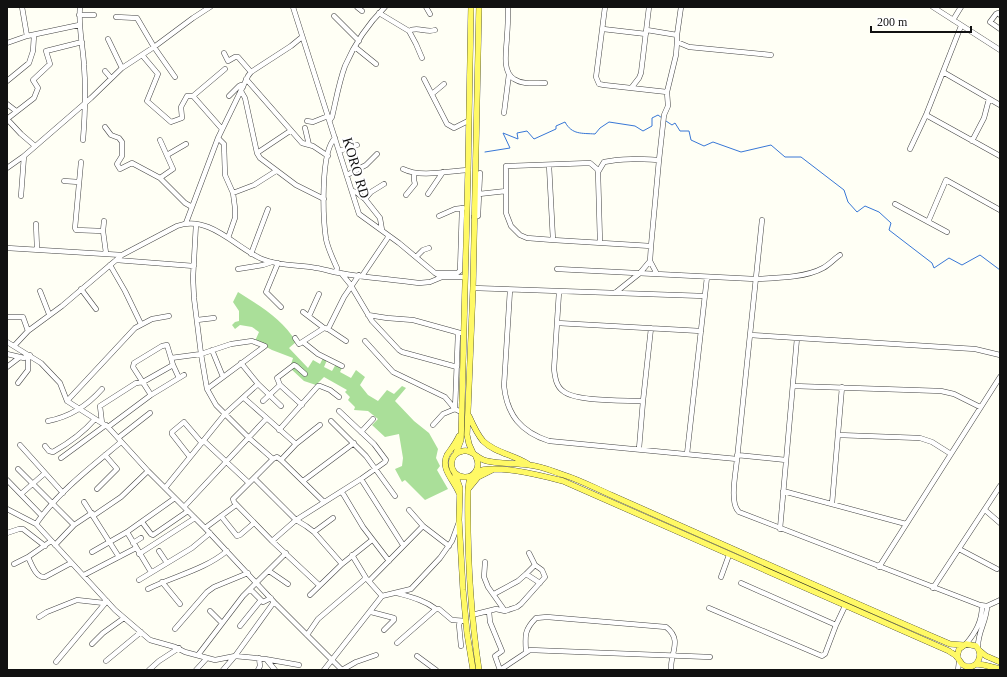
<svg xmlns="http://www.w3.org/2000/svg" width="1007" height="677" viewBox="0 0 1007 677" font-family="Georgia,serif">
	<rect width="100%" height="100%" fill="#fffff5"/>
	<path fill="#aadf99" d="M238 292C260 306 283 319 296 342L289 348 308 368 313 360 320 364 323 358 327 360 324 367 332 371 336 364 342 368 340 372 351 378 356 370 365 377 360 385 368 395 378 401 387 390 394 394 402 386 406 388 395 401 414 421 429 433 438 449 436 458 440 466 437 470 448 489 425 500 405 480 402 482 395 469 402 466 403 458 399 434 385 437 372 425 378 419 368 411 354 410 355 407 348 400 350 397 345 392 347 390 324 377 316 385 304 381 290 368 293 358 272 350 255 341 259 332 252 327 240 325 235 329 232 325 235 322 239 321V311L233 302Z"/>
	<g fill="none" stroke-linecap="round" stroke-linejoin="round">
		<path stroke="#3877d6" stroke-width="1" d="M666 121 672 125 675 123 680 131H689L691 140 704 146 713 142 741 152 771 145 785 157H801L844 190 848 202 857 212 865 206 879 212 891 223 889 230 932 263 934 268 949 258 962 265 980 255 1000 270
			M485 152 510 148 503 133 518 139 517 133 527 131 534 139 556 129V126L565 122C572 135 582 133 595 134L600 128 609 122 635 126 643 131 652 126V118L658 115 662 118"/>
		<defs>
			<path id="minor" d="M22 7 27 36
				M80 7C78 27 83 46 84 65 86 90 85 115 83 140
				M293 7 359 214 399 243 435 273 442 277H465
				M357 7 362 11
				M426 7 430 14
				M508 7C508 16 508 26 507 35 507 48 501 71 514 79 523 85 535 83 545 83
				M605 7 596 77 599 84 604 85 667 92
				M681 7 677 35V42L689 47 771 55
				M933 7 1000 50
				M379 13 409 31 416 44 422 58
				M79 15H94
				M1000 15 998 13 996 14 990 22 1000 29
				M334 16 359 41
				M116 17 137 18 154 47 175 77
				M953 20 961 7
				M603 29 646 34
				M647 30 677 35
				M409 31C417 26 426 33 435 30
				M108 39 122 68
				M7 43 27 36 79 25
				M355 47 376 64
				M224 53 228 61 235 57H238L251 72
				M142 55 158 74 147 101 171 122 182 118 181 107 187 96H193L225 69
				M105 71 111 78
				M943 72 1000 105
				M246 79 302 143 313 146 328 156
				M424 79 447 124 454 128 468 121
				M7 81 29 63 33 51 34 35
				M632 87 639 78 641 73 649 7
				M241 91 245 98 257 153 260 158 296 185 324 199
				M432 94 444 84
				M193 96 222 129
				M229 96 239 86 241 85 243 87
				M7 104 16 111
				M504 113 509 74
				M926 115 1000 156
				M7 119 34 98 38 88 33 80 50 64 46 51 82 42
				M7 119 21 134 35 146
				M330 120 332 117C336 100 339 82 345 66 354 45 369 23 385 7
				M307 121 313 122 328 116
				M105 127 111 135 119 138 122 142V156L117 164 120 169 132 163 160 178 185 203 192 207
				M305 128 309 145
				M218 138 224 144 225 175 233 193 235 208V218L228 238
				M335 138C320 152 323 219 326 239 328 249 333 259 337 268L336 272
				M972 141 984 118 989 99
				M910 149 926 115 961 26
				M339 151 357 145
				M257 153 290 131
				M167 155 186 144
				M659 160 664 115 668 106 667 92 676 55 677 42
				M81 162 75 228 76 230 103 231
				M549 165 553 240
				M7 168 24 156 91 98 122 68 154 47 193 18 210 7
				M403 169C421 178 448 171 468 170
				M598 172 604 162C622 158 640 159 659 160L651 246
				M347 175 366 165 377 154
				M160 178 173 169 160 140
				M64 181 79 182
				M352 191 356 192 365 199 371 192 384 184
				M233 193 254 185 276 171
				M428 194 443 172
				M479 194 506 191
				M406 195 415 184 414 180V173
				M21 196 24 156
				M365 199 380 218 382 230
				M895 204 947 232
				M439 216 455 209 463 208
				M474 217 478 216 480 173
				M762 220 737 459C736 472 729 503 739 512L980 605 987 606 1000 600
				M104 221 103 231 106 253
				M928 222 946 180 1000 210
				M186 223 218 138 248 76 251 72 291 46 302 37
				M36 224 37 249
				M196 224 193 278 194 298 201 354 207 389 216 405 249 438 273 459 277 457 281 460 324 502
				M600 242 598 172 597 169 590 163 506 166V213L511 226 520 235 527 238 553 240 651 246 650 261 640 273 615 293
				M7 248 122 255
				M251 254 268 209
				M416 257 423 250 429 248
				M116 260 194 266
				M650 261 657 274
				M278 263 266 292 281 307
				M110 265 125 291 141 324
				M238 269 263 265 272 262
				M557 269 755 279C775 278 805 278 823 268 829 265 834 259 840 255
				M341 273 350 284 372 321 399 350 402 352 457 367
				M435 273H457L460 271 462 208
				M362 276 389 236
				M473 288 704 296
				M81 289 96 309
				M510 290 504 386C507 415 521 432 549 441L737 459
				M40 291 49 314
				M559 292 554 369C555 377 556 386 563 391 576 402 624 400 643 401
				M303 312 324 328
				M368 315 387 318 413 320 460 333
				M309 316 319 294
				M9 317H23L28 331
				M197 320 214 318
				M557 323 701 331
				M328 329 344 297 359 275
				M750 335 975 349 1000 355
				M295 338 299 344 324 328 328 329 346 341
				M365 341 393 372 445 397 455 409 461 412
				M7 342 41 363 60 383 67 401 108 427 148 471 205 528 274 602 342 670
				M303 342 318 354 342 366
				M14 346 28 331 62 306 122 255 177 226C209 214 236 248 262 259 279 266 299 265 316 268 324 269 332 272 340 273 366 278 393 279 419 283L430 282 442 277
				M212 350 223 377
				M7 354 24 358 30 355
				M171 358 201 354 231 344 252 341 265 346 207 389
				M241 363 258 384 281 406
				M7 367 20 357
				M18 383 28 370V357
				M793 386 941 391 954 394 980 407
				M151 395 133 367 134 363 162 346 167 345 173 365 179 378
				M244 398 296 444
				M67 401 135 328 152 319 169 316
				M263 401 280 385
				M302 405 280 385 277 378 294 365 296 366 305 374
				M48 421C69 417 88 405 102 389
				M331 421 366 456 395 496
				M102 423 100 406 136 383 143 382 173 365
				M433 425 443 414 455 409 458 333
				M108 427 151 395 184 375
				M279 430 318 386H320L330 390 339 397
				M361 432 373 419
				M838 435 920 438 932 442 951 454
				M118 438 150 413
				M204 441 249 483
				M20 445 63 493
				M45 446 49 451 53 452C69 443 83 433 95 419
				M639 449 643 401 651 328
				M687 454 707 277
				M737 455 786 460
				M190 457 172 434V432L184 422 202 443
				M61 458 106 425
				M273 459 233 499 234 502 272 541 319 585
				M281 460 296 444 320 425
				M18 469 74 525
				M254 478 296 520 306 526 314 532 342 564
				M361 479 403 545
				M7 480 42 516
				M303 481 354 443
				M165 488 225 414 258 384
				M97 489 117 469 105 455
				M783 491 906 524
				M342 492 363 527 389 561
				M21 494 45 473
				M84 502 119 557
				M832 504 842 387
				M184 507 266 419
				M7 509 36 524 115 610 150 640 175 647 185 652 215 660 235 656 265 659 299 665
				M409 510 423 526 449 546
				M985 510 1000 523
				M93 516 121 497 148 471
				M221 516 237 536 240 535 254 523
				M142 522 151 534 153 535 188 511
				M36 524C58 492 91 467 121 442
				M205 528 236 505
				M780 529 797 338
				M127 532 151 572
				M314 532 333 518
				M7 533 19 529H23L45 546
				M272 541 296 520 361 479 385 462 386 460 374 444 339 411
				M133 543 141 538
				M55 545 74 525 92 513
				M959 549 997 569
				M159 551 167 563
				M92 552 127 532 175 498
				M529 553 535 565
				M139 554 195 518
				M352 555 366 578 382 596
				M28 557C32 565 36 578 45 577L71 563
				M485 562 484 577 488 587 505 611
				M14 564 28 557 51 541
				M879 567 1000 377
				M269 571 288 584
				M84 575 136 548
				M721 577 729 555
				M139 580 192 548 210 533
				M369 581 423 526
				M162 582 180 604
				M741 583 836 625 845 606
				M933 588 1000 486
				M148 589C174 576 204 570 227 551
				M250 589 263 602 271 598
				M397 593C411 597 424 600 436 609H439L452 620 466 621
				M494 594 518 581 526 574
				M310 595 342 564 372 540
				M709 608 822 656 825 654 836 625
				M210 611 222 623
				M489 611 490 622 502 651 495 656 500 670
				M371 612 394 618V620L384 630
				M472 615 496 609 505 611 517 607 521 604 545 577 542 570 535 565 526 574 540 583
				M39 617 47 612 77 600 104 603
				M460 622 459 625 461 646
				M240 626 261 600
				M175 629 207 592 214 587 248 573
				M307 635 318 619 366 578
				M397 643 436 609
				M92 644 103 633 124 618
				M966 644C976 632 982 621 982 606
				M978 648C977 633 987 621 987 606
				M526 652C525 636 524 630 536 618L547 617 666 627C683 640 670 653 671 670
				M198 655 243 596 286 553
				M417 656 436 670
				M266 659 275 670
				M106 661 141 632
				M56 662 107 601
				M149 670 159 661 179 648
				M196 670 207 658
				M223 670 235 656 274 602
				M258 670 260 666 259 658
				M324 670 382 596 411 589 440 558 452 541 459 522
				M342 670 356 662 376 655
				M500 670 530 650 710 657
				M958 670 959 662"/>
			<path id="major" d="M469 416C473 425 477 434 483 441 495 453 515 455 528 464
				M456 453 461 440 468 170 471 7
				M473 453 469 444 467 435 473 288 479 7
				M476 457C481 466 475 478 464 477 448 476 447 453 463 451 472 449 477 459 487 461 500 464 515 463 529 465 541 466 552 471 564 475 580 480 595 488 611 495 640 508 670 521 699 534 776 568 852 602 929 635L950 644 963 645
				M476 472C494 463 543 476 563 481L949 651C951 653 955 654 957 657 960 660 960 664 965 666 978 670 984 654 976 646L966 644 959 649 957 657
				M455 474 460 488 459 520 463 590 467 633 473 670
				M473 475 469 482 468 490C467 551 470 610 479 670
				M469 488 478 477 492 470
				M459 493C454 480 440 469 447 455 451 449 456 443 459 436
				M980 651 986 656 1000 662
				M976 664 984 665 1000 669"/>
		</defs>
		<use href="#minor" stroke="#444" stroke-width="5.5"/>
		<use href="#major" stroke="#222" stroke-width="6"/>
		<use href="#minor" stroke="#fff" stroke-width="4.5"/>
		<use href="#major" stroke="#fff965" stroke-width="5.5"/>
	</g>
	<g text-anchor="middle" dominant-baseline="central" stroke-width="4" stroke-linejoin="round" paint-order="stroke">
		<g font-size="14" fill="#111" stroke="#fff">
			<text transform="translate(356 168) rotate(73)">KORO RD</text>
		</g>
	</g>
	<rect width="1007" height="677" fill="none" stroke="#111111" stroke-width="16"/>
	<path d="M871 26v6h100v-6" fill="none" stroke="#111111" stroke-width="2"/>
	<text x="877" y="26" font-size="12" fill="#111111" stroke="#ffffff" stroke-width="3" paint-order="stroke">200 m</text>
</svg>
